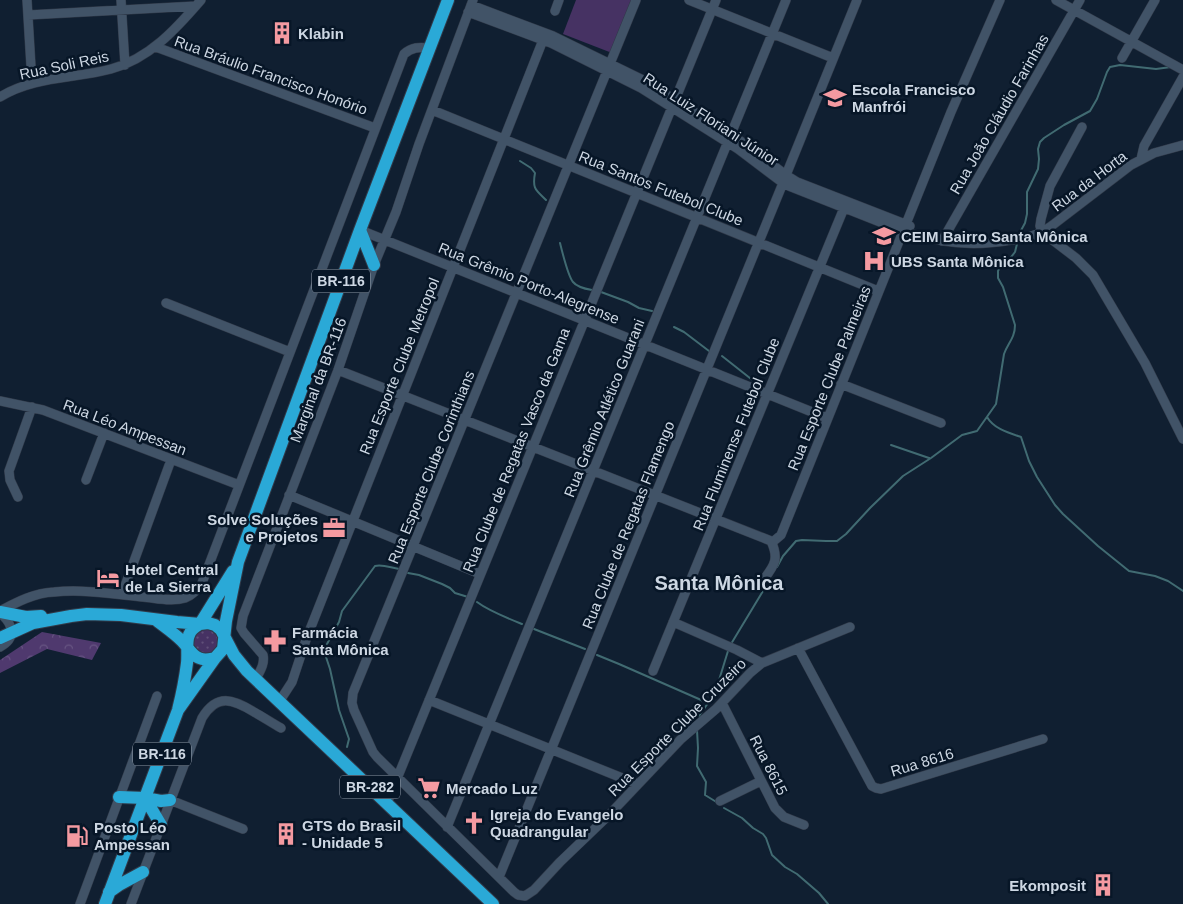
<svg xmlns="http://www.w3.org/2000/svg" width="1183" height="904" viewBox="0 0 1183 904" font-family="Arial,sans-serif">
	<defs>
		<pattern id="grass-dots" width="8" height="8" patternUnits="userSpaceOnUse" patternTransform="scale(1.25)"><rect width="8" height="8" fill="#463263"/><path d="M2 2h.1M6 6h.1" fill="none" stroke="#604f79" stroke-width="1.8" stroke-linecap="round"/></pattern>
		<pattern id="forest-crowns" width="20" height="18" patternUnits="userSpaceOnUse" patternTransform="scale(1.25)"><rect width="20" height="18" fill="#4f396e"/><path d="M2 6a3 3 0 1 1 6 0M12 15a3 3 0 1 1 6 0" fill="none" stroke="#675583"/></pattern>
	</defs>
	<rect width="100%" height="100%" fill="#101f31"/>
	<path fill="url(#grass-dots)" d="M199 629H213C221 640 220 641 214 653L201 655 191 643Z"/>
	<path fill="url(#forest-crowns)" d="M42 632 101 643 92 660 47 649 0 673V660Z"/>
	<path fill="#463263" d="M576 0H633L612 53 563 34Z"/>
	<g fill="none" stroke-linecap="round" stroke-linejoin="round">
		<path stroke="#416b72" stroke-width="2" d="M520 161 531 168 535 173C532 189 536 190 546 200
			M1018 236 1025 223 1027 214V192L1038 169 1039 159 1038 149 1040 142 1044 138 1064 125 1090 111 1097 99 1107 72 1110 67 1120 65 1156 69 1171 67
			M560 243C562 251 568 276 573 282 577 287 586 289 592 290
			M601 292 628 302 639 308 652 311
			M674 327 684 332 709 351
			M722 356 760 386
			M809 415 818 420
			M987 417C994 429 1009 433 1021 437L1029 461 1037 477 1055 505 1063 514 1098 546 1129 571 1155 576 1168 581 1183 591
			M891 445 929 458
			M777 567 783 556 796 541 802 540 826 541H837L846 534 870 508 903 476 931 458 962 435 977 431 996 404 1004 354C1008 343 1015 338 1015 325L1003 287 998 278V271L1000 267 1008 261 1015 252 1017 244
			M408 573 419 575 442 584 450 588 455 593 468 597
			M477 602C489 611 507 618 522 624
			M534 629 585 649
			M731 644 763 591
			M597 655 619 664 708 703
			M699 716 715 693 728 651
			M697 730 698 748 697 766 706 782 705 795 718 803
			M347 747 349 739 339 710 330 669 326 657 327 644 339 622 342 611 375 566C383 564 391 568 399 569
			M724 808 742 818 753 828 763 834 766 838 772 855 785 867 797 874 819 893 828 904"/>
		<defs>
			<path id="minor" d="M27 0 32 83
				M121 0 125 65
				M636 0 353 693 352 703 354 710 373 752 377 757 514 892 518 895 525 896 534 890 560 862 608 816 681 739 716 709 750 673 762 663 850 627
				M689 0 833 58
				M1056 0 1183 70
				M471 5 553 36 643 80 742 142 786 175 797 182 910 226
				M555 11 559 0
				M468 12 551 43 641 88 738 149 783 183 789 186 903 231C941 243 971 247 1011 240 1021 239 1032 237 1041 232 1046 230 1050 227 1054 224L1131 165 1154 153 1183 145
				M28 15 196 6
				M156 47 375 128
				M1122 58 1155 0
				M0 97C34 76 74 79 111 69 149 59 176 29 201 0
				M675 100 716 0
				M432 110 878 291
				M1141 159 1144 146 1183 77
				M786 175 857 0
				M360 230 827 418
				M1042 232 1076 258 1093 275 1145 363 1183 439
				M1042 232 1040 226 1041 219 1050 186 1082 127
				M942 241 1080 0
				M166 303 290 352
				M338 370 771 541
				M841 384 941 423
				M0 401 43 410 239 485
				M86 480 104 433
				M289 495 480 574
				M18 497 10 480 9 471 32 407
				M771 541 775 540 781 535 951 112 1000 0
				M764 579C775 565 779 558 771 541
				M122 594 171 460
				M0 611C17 602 34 593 54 592 83 589 114 594 143 597 156 598 172 602 185 598 193 595 197 590 202 583L404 54C412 47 419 47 429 48
				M0 613C13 624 17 638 0 647
				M673 622 737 650 762 663
				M798 648 872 786 876 788 881 789 1043 739
				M653 671 844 208
				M256 679C260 671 265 664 263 655L244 633 241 628 243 616 338 370 374 265 396 212 419 144 473 0
				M429 700 637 784
				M279 702 292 682 307 637 543 40
				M722 703 775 808 784 817 804 825
				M170 800 243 829
				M720 801 761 781
				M387 803 672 107
				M447 827 786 0
				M499 877 783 183
				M80 904 157 696
				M131 904 202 718C217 693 233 699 254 712 263 717 272 723 281 728"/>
			<path id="highway" d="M360 230 374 265
				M0 612 26 617 41 616
				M156 620C165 627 174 633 182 641 188 647 191 655 199 658 205 661 210 659 215 658
				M0 638 33 623 71 616 87 614 121 615 177 622 200 624 208 623 215 625 221 630 234 655 247 671 493 904
				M178 710 215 658 223 649 226 621 238 562 360 230 448 0
				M119 797 145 798 161 801 170 800
				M145 798 161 825
				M109 892 119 885 143 872
				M105 904 178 710C182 694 185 679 187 663 188 655 186 641 189 635 191 629 195 627 200 624L233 571"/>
		</defs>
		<use href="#minor" stroke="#313a49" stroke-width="10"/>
		<use href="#highway" stroke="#313a49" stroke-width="14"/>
		<use href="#minor" stroke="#415367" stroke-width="9"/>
		<use href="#highway" stroke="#2aa9d7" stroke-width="12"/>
	</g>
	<defs>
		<symbol id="building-bare" viewBox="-9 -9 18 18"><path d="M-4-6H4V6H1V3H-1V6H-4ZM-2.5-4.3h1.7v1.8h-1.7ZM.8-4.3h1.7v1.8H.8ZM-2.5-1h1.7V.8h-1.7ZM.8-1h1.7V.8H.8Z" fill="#f49aa1" stroke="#071627" stroke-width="2.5" paint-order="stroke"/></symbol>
		<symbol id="school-bare" viewBox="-9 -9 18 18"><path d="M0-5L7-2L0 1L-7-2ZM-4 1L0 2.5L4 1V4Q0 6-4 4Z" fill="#f49aa1" stroke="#071627" stroke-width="2.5" paint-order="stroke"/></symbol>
		<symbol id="hospital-bare" viewBox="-9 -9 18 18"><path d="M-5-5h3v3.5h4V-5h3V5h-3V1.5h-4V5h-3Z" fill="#f49aa1" stroke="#071627" stroke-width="2.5" paint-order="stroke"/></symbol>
		<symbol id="office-bare" viewBox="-9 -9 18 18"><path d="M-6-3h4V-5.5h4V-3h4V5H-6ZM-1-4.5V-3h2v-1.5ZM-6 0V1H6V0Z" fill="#f49aa1" stroke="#071627" stroke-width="2.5" paint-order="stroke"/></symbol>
		<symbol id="hotel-bare" viewBox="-9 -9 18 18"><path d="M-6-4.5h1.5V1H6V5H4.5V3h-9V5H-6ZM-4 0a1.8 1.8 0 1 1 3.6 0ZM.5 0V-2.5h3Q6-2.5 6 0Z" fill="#f49aa1" stroke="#071627" stroke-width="2.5" paint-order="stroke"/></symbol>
		<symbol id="pharmacy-bare" viewBox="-9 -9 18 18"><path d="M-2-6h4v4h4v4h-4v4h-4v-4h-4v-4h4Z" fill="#f49aa1" stroke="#071627" stroke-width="2.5" paint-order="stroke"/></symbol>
		<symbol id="supermarket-bare" viewBox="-9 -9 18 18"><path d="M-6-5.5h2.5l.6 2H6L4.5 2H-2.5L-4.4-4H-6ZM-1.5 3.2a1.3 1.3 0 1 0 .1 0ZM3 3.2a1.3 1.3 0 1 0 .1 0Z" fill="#f49aa1" stroke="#071627" stroke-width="2.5" paint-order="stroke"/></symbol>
		<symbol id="church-bare" viewBox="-9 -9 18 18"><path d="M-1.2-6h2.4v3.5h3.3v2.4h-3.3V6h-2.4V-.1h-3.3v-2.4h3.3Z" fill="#f49aa1" stroke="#071627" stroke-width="2.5" paint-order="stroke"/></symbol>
		<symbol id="fuel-bare" viewBox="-9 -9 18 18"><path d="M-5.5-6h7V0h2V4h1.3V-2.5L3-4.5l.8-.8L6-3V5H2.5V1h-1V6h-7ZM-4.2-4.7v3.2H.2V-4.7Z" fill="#f49aa1" stroke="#071627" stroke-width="2.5" paint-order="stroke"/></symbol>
	</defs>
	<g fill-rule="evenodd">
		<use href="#building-bare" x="266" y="17" width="32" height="32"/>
		<use href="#school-bare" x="819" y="82" width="32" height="32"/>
		<use href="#school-bare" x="868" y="220" width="32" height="32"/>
		<use href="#hospital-bare" x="858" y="245" width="32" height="32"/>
		<use href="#office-bare" x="318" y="512" width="32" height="32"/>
		<use href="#hotel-bare" x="92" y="562" width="32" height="32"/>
		<use href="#pharmacy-bare" x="259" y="625" width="32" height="32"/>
		<use href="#supermarket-bare" x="413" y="772" width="32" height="32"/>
		<use href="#church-bare" x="458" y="807" width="32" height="32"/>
		<use href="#building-bare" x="270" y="818" width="32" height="32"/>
		<use href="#fuel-bare" x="61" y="820" width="32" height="32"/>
		<use href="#building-bare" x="1087" y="869" width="32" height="32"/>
	</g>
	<g text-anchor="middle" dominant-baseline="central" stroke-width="5" stroke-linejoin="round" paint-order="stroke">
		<g fill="#071627" stroke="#929dab" stroke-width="1">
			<rect x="312" y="269.5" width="58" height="23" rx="4"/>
			<rect x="133" y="742.5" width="58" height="23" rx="4"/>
			<rect x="340" y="775.5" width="60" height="23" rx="4"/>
		</g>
		<g font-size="14" font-weight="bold" fill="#cdd7e3">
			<text x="341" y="281">BR-116</text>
			<text x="162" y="754">BR-116</text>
			<text x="370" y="787">BR-282</text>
		</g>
		<g font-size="15" font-weight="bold" fill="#cdd7e3" stroke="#071627" text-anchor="start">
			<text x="298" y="33">Klabin</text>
			<text x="852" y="89">Escola Francisco<tspan x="852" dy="17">Manfrói</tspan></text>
			<text x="901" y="236">CEIM Bairro Santa Mônica</text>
			<text x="891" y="261">UBS Santa Mônica</text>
			<text x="318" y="519" text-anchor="end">Solve Soluções<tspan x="318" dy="17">e Projetos</tspan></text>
			<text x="125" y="569">Hotel Central<tspan x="125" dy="17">de La Sierra</tspan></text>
			<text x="292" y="632">Farmácia<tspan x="292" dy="17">Santa Mônica</tspan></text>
			<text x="446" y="788">Mercado Luz</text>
			<text x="490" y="814">Igreja do Evangelo<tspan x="490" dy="17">Quadrangular</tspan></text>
			<text x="302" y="825">GTS do Brasil<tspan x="302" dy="17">- Unidade 5</tspan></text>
			<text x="94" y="827">Posto Léo<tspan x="94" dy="17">Ampessan</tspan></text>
			<text x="1086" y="885" text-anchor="end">Ekomposit</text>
		</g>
		<g font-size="15" fill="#cdd7e3" stroke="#071627">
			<text transform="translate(64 65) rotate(-12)">Rua Soli Reis</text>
			<text transform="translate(271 75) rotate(20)">Rua Bráulio Francisco Honório</text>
			<text transform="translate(999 114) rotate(-60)">Rua João Cláudio Farinhas</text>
			<text transform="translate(711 119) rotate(33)">Rua Luiz Floriani Júnior</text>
			<text transform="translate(1089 181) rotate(-37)">Rua da Horta</text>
			<text transform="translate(661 188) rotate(22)">Rua Santos Futebol Clube</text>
			<text transform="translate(529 283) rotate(22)">Rua Grêmio Porto-Alegrense</text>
			<text transform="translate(399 366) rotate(-68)">Rua Esporte Clube Metropol</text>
			<text transform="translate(829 378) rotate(-68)">Rua Esporte Clube Palmeiras</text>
			<text transform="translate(318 380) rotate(-69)">Marginal da BR-116</text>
			<text transform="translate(604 408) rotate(-68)">Rua Grêmio Atlético Guarani</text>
			<text transform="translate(125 427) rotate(21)">Rua Léo Ampessan</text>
			<text transform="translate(736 434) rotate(-68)">Rua Fluminense Futebol Clube</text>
			<text transform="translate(516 450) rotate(-68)">Rua Clube de Regatas Vasco da Gama</text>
			<text transform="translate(431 467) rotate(-68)">Rua Esporte Clube Corinthians</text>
			<text transform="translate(628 525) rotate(-68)">Rua Clube de Regatas Flamengo</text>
			<text transform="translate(677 727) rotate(-45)">Rua Esporte Clube Cruzeiro</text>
			<text transform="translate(922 762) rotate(-17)">Rua 8616</text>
			<text transform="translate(769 765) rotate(63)">Rua 8615</text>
		</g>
		<g font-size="20" font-weight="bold" fill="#cdd7e3" stroke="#071627">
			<text x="719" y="583">Santa Mônica</text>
		</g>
	</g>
</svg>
